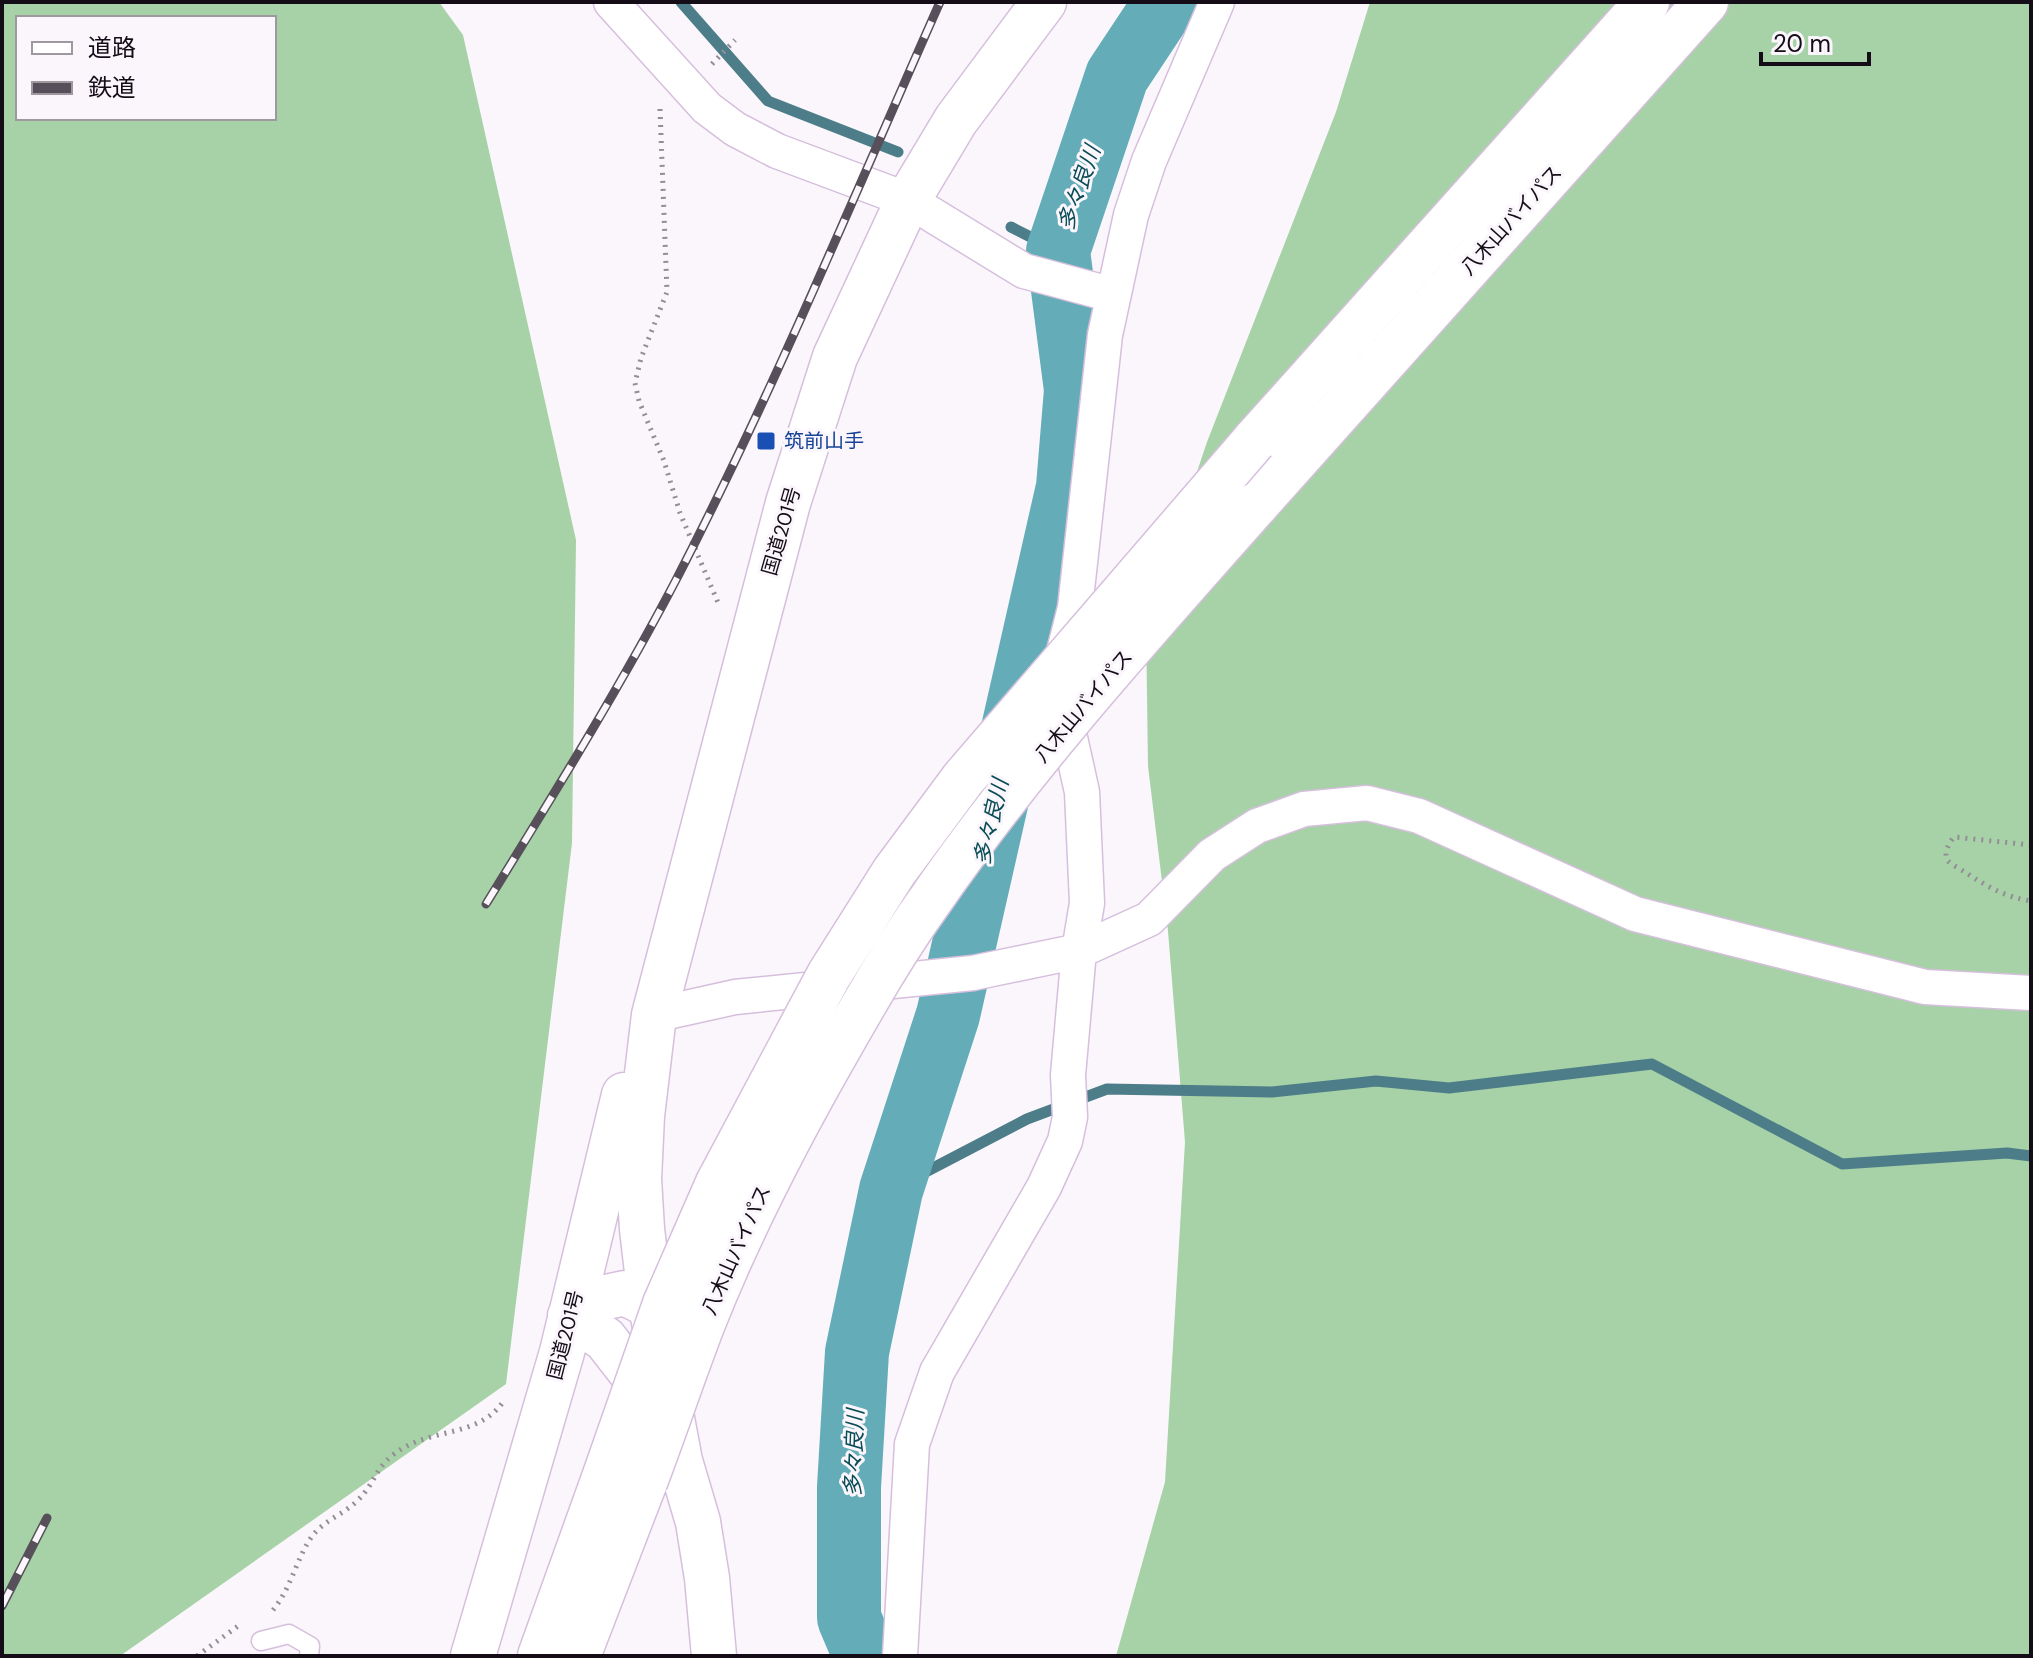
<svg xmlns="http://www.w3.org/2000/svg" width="2033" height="1658" viewBox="0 0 2033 1658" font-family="'DM Sans','Noto Sans JP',sans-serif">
	<rect width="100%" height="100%" fill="#faf6fc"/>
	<path fill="#a7d1a6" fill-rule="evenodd" d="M2 2H439L463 35 576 540 572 843 506 1384 120 1656H2ZM18 18H274V118H18Z
		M1370 2H2031V1656H1116L1165 1482 1185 1142 1168 931 1148 766 1146 624 1207 442 1336 112Z"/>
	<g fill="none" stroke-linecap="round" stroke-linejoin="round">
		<path stroke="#4c7d88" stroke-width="11" d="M681 2 768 101 898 152
			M1011 227 1058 251
			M891 1190 1027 1119 1107 1089 1272 1092 1376 1081 1449 1088 1652 1064 1842 1164 2007 1153 2031 1156"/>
		<path stroke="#64adb8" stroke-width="64" d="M865 1656 849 1618V1487L857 1352 891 1190 948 1015 1068 487 1076 390 1058 251 1117 76 1166 2"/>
		<defs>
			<path id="lane" d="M261 1641 289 1634 310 1646 309 1656"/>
			<path id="street" d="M611 2 707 108 735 129 777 151 908 200 1024 271 1113 295
				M654 1015 735 997 973 973 1079 951 1149 919 1212 855 1257 826 1304 809 1367 803 1419 816 1635 914 1925 987 2031 993
				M900 1656 912 1444 937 1372 1044 1187 1065 1141 1070 1117 1068 1075 1079 951 1087 903 1082 792 1057 679 1075 608 1105 335 1131 215 1149 161 1217 2"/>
			<path id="highway" d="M1254 441 1647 2
				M1256 505 1706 2
				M651 1306 625 1293 597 1299 570 1316 605 1339 637 1380 653 1411
				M473 1656 562 1352 624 1095
				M540 1656 604 1478
				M578 1656 645 1482
				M714 1656 707 1578 698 1522 680 1461 651 1306 642 1229 639 1179 642 1116 654 1015 788 503 835 357 908 200 956 120 1044 2"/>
		</defs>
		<use href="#lane" stroke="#d6bfdd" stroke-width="21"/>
		<use href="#street" stroke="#d6bfdd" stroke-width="37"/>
		<use href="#highway" stroke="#d6bfdd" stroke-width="47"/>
		<path stroke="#938d96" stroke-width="5" stroke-dasharray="2 6" stroke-linecap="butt" d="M712 64 735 40
			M660 109 667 292 641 358 635 383 639 401 664 461 680 513 719 605
			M2031 845 1954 837C1949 843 1943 853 1948 861 1952 865 1960 869 1965 872 1986 886 2005 897 2031 901
			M273 1610C292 1587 297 1556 313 1535 325 1520 344 1514 357 1501 378 1481 373 1465 405 1447 437 1429 480 1435 503 1402
			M197 1656 238 1626"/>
		<use href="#lane" stroke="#fff" stroke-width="18"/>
		<use href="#street" stroke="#fff" stroke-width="34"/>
		<use href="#highway" stroke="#fff" stroke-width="44"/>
		<defs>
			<path id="rail" d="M486 904C552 797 618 691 676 580 773 392 854 196 940 2
				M2 1606 47 1518"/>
		</defs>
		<use href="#rail" stroke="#57505a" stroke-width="9"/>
		<use href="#rail" stroke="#faf6fc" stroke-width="6" stroke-dasharray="18" stroke-linecap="butt"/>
		<defs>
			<path id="highway-bridge" d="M604 1478 665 1304 718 1183 829 975 894 872 963 779 1254 441
				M645 1482C665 1429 683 1375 703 1323 741 1227 789 1135 840 1046 868 997 896 948 929 902 1026 761 1143 633 1256 505"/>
		</defs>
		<use href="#highway-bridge" stroke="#d6bfdd" stroke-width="47" stroke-linecap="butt"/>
		<use href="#highway-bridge" stroke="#fff" stroke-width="44"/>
	</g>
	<rect fill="#1a4fb4" stroke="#faf6fc" stroke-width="3" x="756" y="431" width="20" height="20" rx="4"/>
	<g text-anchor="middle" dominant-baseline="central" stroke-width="6" stroke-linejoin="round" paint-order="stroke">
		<g font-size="20" fill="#140c17" stroke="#faf6fc">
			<text transform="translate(1511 220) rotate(-48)">八木山バイパス</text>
			<text transform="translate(781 531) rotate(-74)">国道201号</text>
			<text transform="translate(1083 706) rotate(-50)">八木山バイパス</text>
			<text transform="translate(736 1250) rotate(-66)">八木山バイパス</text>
			<text transform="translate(565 1335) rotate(-76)">国道201号</text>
		</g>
		<g font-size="20" fill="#164399" stroke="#faf6fc" text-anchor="start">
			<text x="784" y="441">筑前山手</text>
		</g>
		<g font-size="22" font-style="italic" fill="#094d56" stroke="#faf6fc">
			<text transform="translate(1079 188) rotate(-71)">多々良川</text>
			<text transform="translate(991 822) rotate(-77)">多々良川</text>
			<text transform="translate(854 1453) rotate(-88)">多々良川</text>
		</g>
	</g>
	<rect width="2033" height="1658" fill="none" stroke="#140c17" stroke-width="8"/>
	<rect x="16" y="16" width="260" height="104" fill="#faf6fc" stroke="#9e98a0" stroke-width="2"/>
	<rect x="32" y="42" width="40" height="12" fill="#ffffff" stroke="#9e98a0" stroke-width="2"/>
	<text x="88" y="56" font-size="24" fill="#140c17">道路</text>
	<rect x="32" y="82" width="40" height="12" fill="#57505a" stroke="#9e98a0" stroke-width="2"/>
	<text x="88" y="96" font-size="24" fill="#140c17">鉄道</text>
	<path d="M1761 52v12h108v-12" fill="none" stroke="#140c17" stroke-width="4"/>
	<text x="1773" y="52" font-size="24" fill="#140c17" stroke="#faf6fc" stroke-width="6" paint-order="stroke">20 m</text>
</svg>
